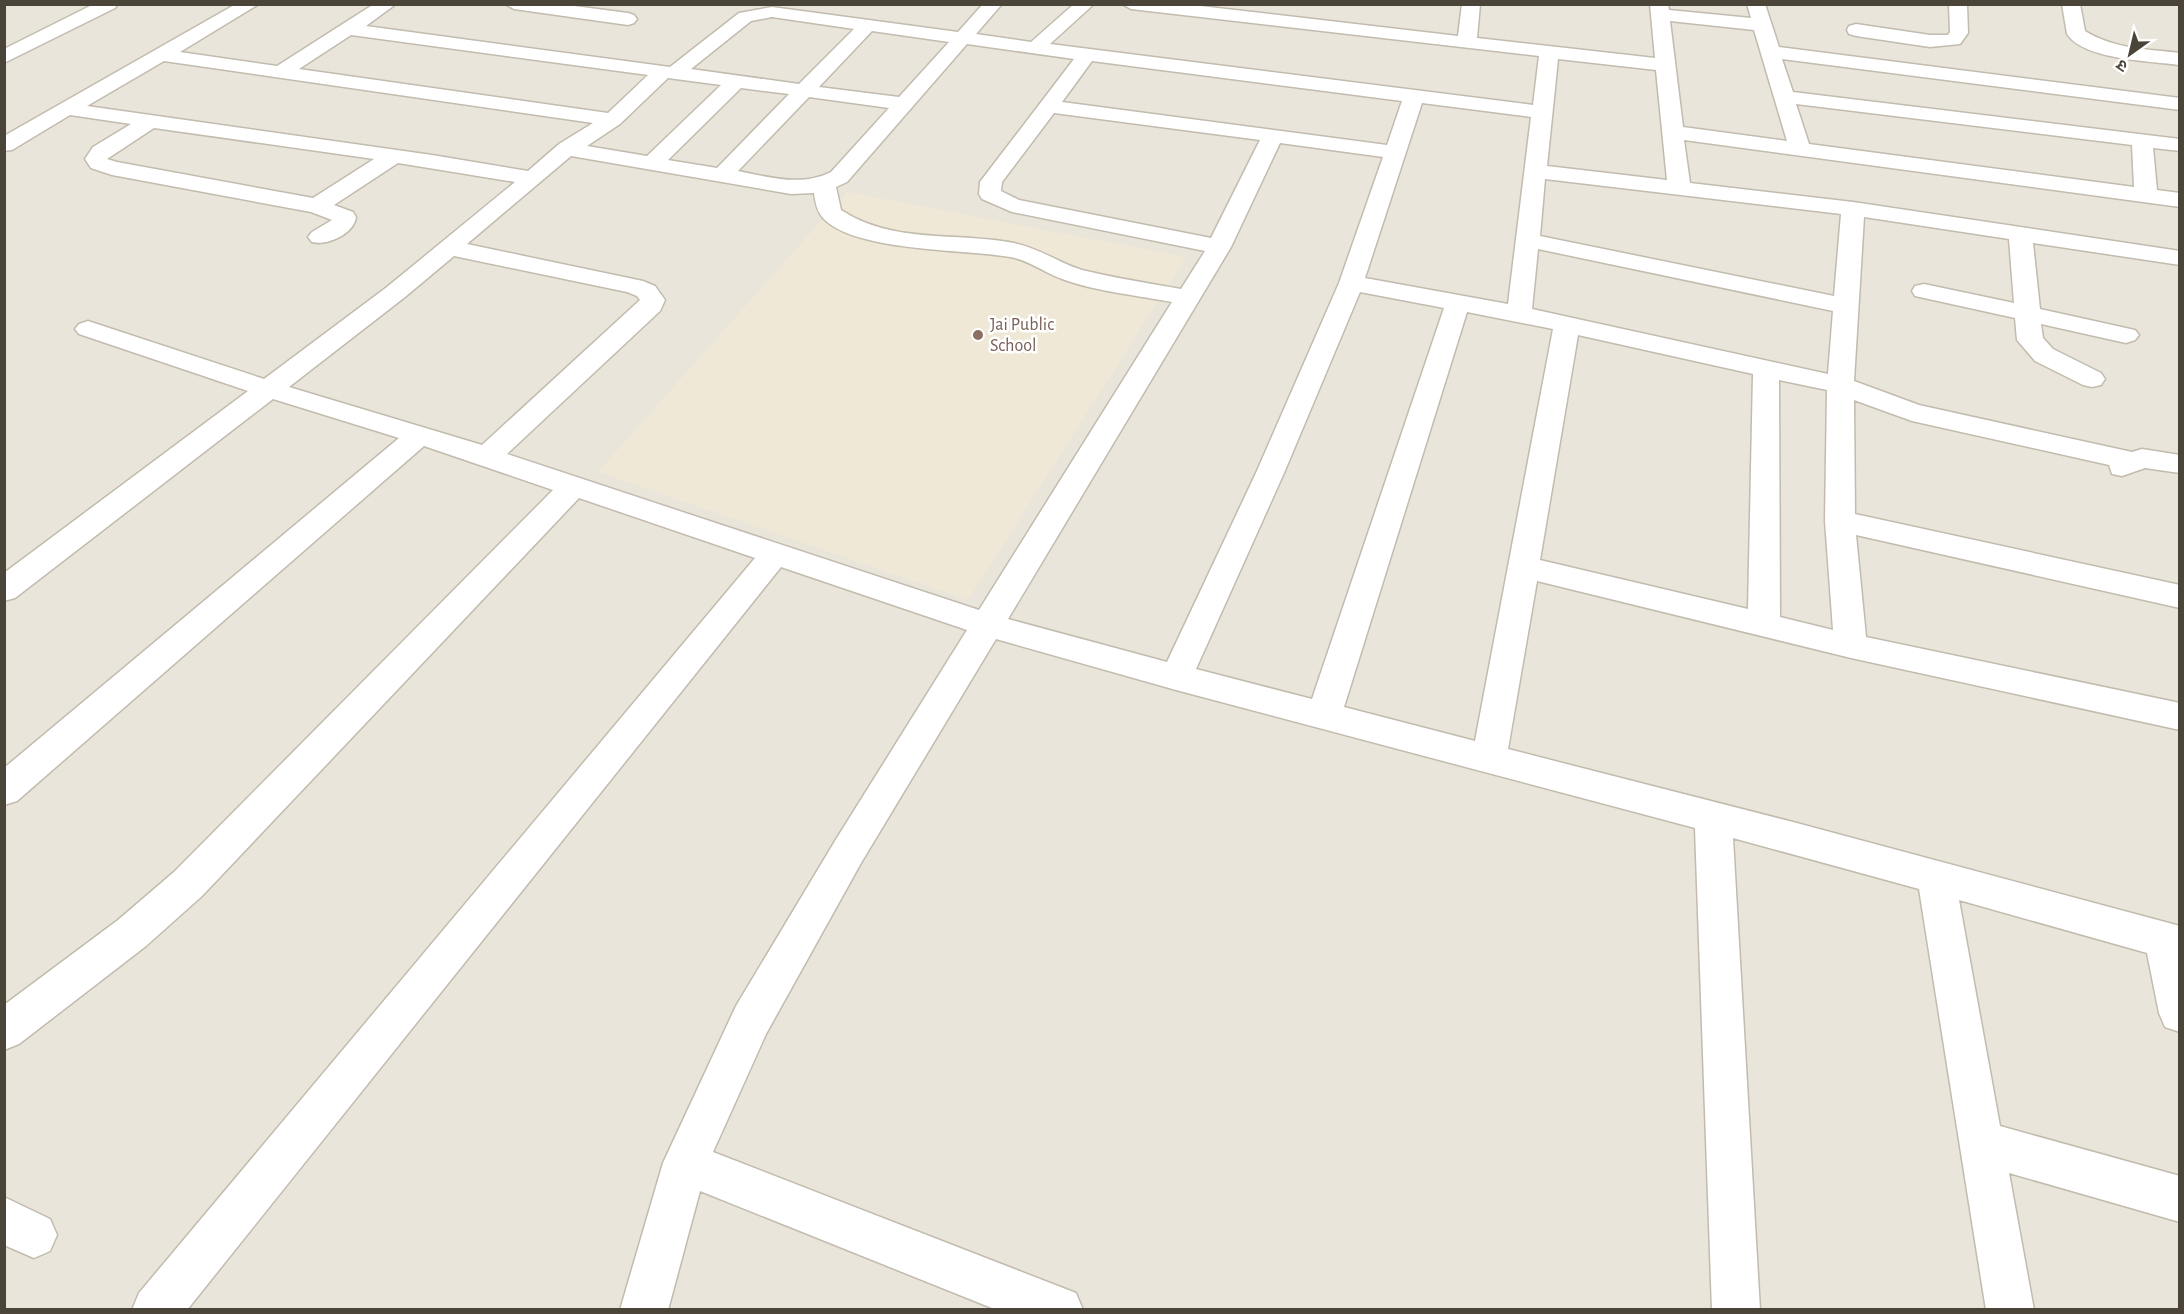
<svg xmlns="http://www.w3.org/2000/svg" width="2184" height="1314" viewBox="0 0 2184 1314" font-family="'Alegreya Sans','Noto Sans Devanagari',sans-serif">
	<rect width="100%" height="100%" fill="#f6f3ec"/>
	<path fill="#eae5da" d="M5 5H2179V1309H5Z"/>
	<path fill="#efe8d6" d="M847 192 1186 257 968 600 598 472Z"/>
	<g fill="none" stroke-linecap="round" stroke-linejoin="round">
		<defs>
			<path id="minor" d="M94 4H118L115 8 4 63V49Z
				M236 4H259L180 52 277 66 374 4H396L366 26 670 67 739 13 772 7 958 32 983 4H1002L976 34 1031 42 1074 4H1094L1050 44 1533 105 1539 56 1131 9 1122 4H1183L1458 36 1462 4H1480L1477 38 1655 58 1650 4H1668L1669 10 1751 18 1747 4H1765L1779 47 2180 98V110L1782 59 1793 92 2180 139V151L2153 148 2157 190 2180 193V207L1684 140 1690 183 1853 202 2180 251V265L2033 243 2040 309 2135 330 2139 335 2135 340 2126 343 2041 324 2043 338 2053 349 2101 373 2105 379 2101 385 2092 387 2083 385 2035 361 2017 340 2015 318 1915 296 1912 291 1915 286 1924 284 2014 303 2009 239 1864 217 1854 381 1919 405 2132 452 2142 449 2180 455V473L2145 468 2122 476 2112 474 2109 465 1912 421 1854 400 1855 514 2180 585V608L1856 535 1866 637 2180 703V730L1851 658 1537 581 1508 749 1793 822 2180 926V1032L2165 1027 2159 1013 2147 953 1959 900 2000 1126 2180 1176V1222L2009 1173 2034 1310H1986L1919 889 1733 838 1760 1310H1712L1695 828 1176 690 996 639 861 863 766 1034 713 1152 1076 1293 1083 1310H997L700 1191 668 1310H620L663 1163 736 1006 835 841 967 630 781 567 187 1310H132L139 1293 755 558 579 498 202 896 146 946 19 1044 4 1050V1005L118 920 174 872 553 490 424 446 17 801 4 805V768L399 438 273 399 15 598 4 601V573L248 391 79 334 75 329 79 324 88 321 97 324 264 379 387 287 515 182 398 163 334 205 353 212 356 217C354 234 327 246 312 242L308 237 312 232 332 220 311 212 112 175 91 168 85 159 93 147 131 124 70 115 12 150 4 151V136ZM772 17 854 29 799 84 691 69 751 21ZM1670 21 1754 30 1787 141 1683 127ZM872 31 949 42 899 97 819 87ZM351 35 648 75 608 113 299 69ZM967 44 1074 59 980 182 979 194 982 199 1012 212 1205 251 1181 289C1148 283 1114 278 1082 270 1059 263 1039 248 1014 243 957 232 892 244 841 210L836 187 847 182ZM1558 59 1656 70 1667 180 1547 166ZM164 61 593 123 559 144 528 171 432 155 87 106ZM1092 61 1402 101 1387 145 1062 102ZM668 78 721 85 647 156 587 146 620 124ZM741 88 789 94 717 168 668 160ZM809 97 889 108 831 172C801 187 769 177 738 171ZM1422 103 1531 117 1508 304 1365 278ZM1796 104 2132 145 2134 187 1809 144ZM1054 113 1260 140 1211 238 1019 200 1001 191 1002 182ZM154 128 374 159 313 198 117 162 107 159ZM1280 143 1383 157 1339 283 1256 473 1167 662 1008 619 1231 247ZM571 156 791 194 814 193C815 202 817 211 823 218 854 252 966 249 1010 257 1029 260 1046 274 1065 280 1095 291 1140 296 1172 302L979 610 507 454 660 311 665 300 655 286 643 281 467 244ZM1545 179 1841 214 1834 296 1540 236ZM1538 249 1833 311 1828 374 1532 309ZM454 256 627 292 637 296 640 300 482 445 289 387 405 297ZM1360 292 1444 308 1312 699 1196 669 1284 473ZM1467 312 1553 329 1475 741 1344 707ZM1578 335 1753 374 1748 609 1540 560ZM1779 380 1827 390 1825 521 1833 630 1780 617Z
				M505 4H559L628 13 634 15 637 19 634 23 628 25 514 9Z
				M1949 4H1967L1968 33 1960 44 1930 47 1856 36 1849 34 1847 30 1849 26 1856 24 1930 35H1948L1950 32Z
				M2062 4H2080L2085 31C2114 49 2147 49 2180 53V65C2151 61 2084 60 2067 34Z
				M4 1197 50 1219 57 1235 50 1251 34 1258 4 1245Z"/>
		</defs>
		<use href="#minor" stroke="#c2bbae" stroke-width="3"/>
		<use href="#minor" fill="#fff" fill-rule="evenodd"/>
	</g>
	<circle fill="#8d6e63" stroke="#fff" stroke-width="2" cx="978" cy="335" r="6"/>
	<g text-anchor="middle" dominant-baseline="central" stroke-width="5" stroke-linejoin="round" paint-order="stroke">
		<g font-size="18" fill="#785e54" stroke="#fff" text-anchor="start">
			<text x="990" y="325">Jai Public<tspan x="990" dy="21">School</tspan></text>
		</g>
	</g>
	<rect width="2184" height="1314" fill="none" stroke="#4b4439" stroke-width="12"/>
	<g transform="translate(2130 54) rotate(214)" stroke="#ffffff" stroke-width="4.5" paint-order="stroke">
	<path d="M0-4.5L10 22L0 15L-10 22Z" fill="#4b4439"/>
	<text y="-9" font-size="16" font-weight="bold" text-anchor="middle" fill="#4b4439">उ</text>
	</g>
</svg>
